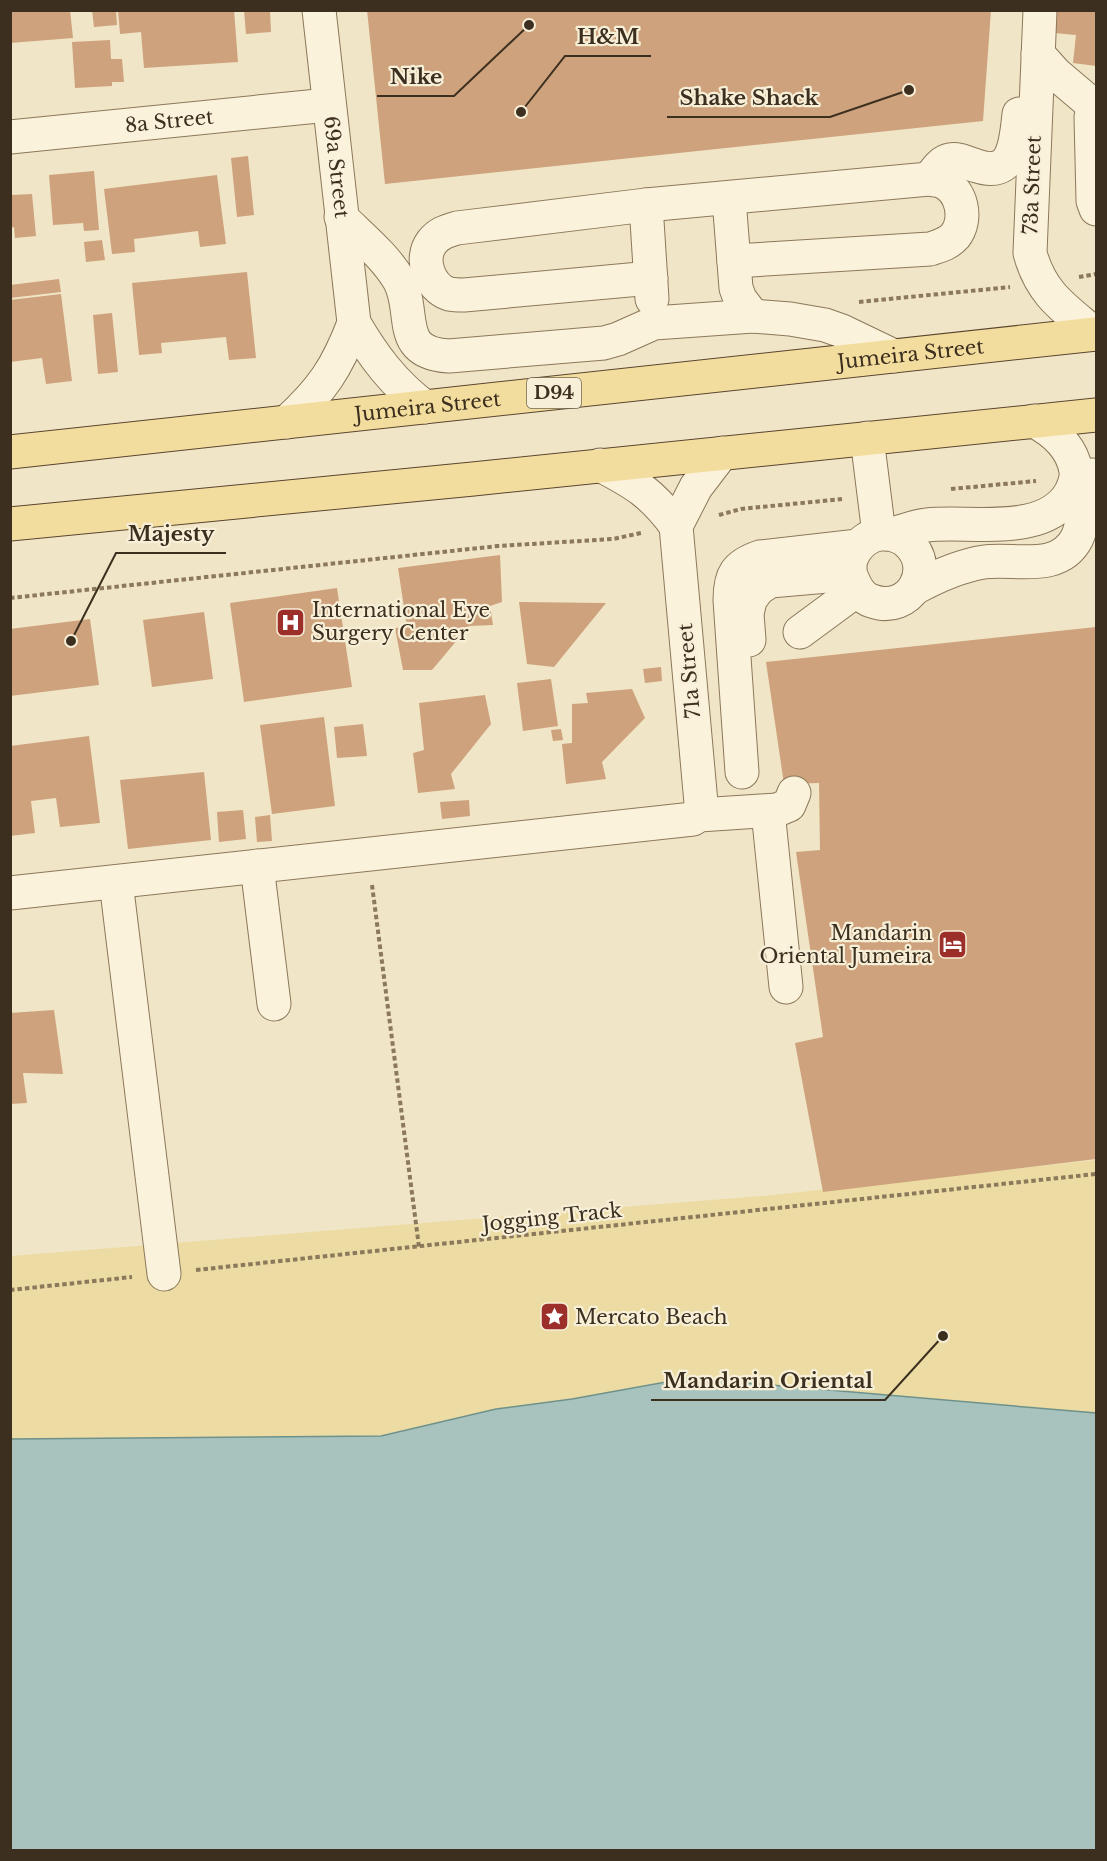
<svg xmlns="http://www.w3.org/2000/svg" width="1107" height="1861" viewBox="0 0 1107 1861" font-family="'Libre Baskerville',serif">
	<rect width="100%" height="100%" fill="#f0e5c7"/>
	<path fill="#ecdca4" d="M1096 1160V1413L792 1395 572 1399 496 1409 381 1436 11 1439V1256L773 1195Z"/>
	<path fill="#a8c3bd" stroke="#6e928b" stroke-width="1.5" d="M688 1378 1096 1413V1850H11V1439L381 1436 496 1409 572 1399Z"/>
	<path fill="#cea27c" d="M10 10H70L73 38 10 43Z
		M92 10H116L117 25 94 27Z
		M118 10H234L238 62 144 68 141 32 120 34Z
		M244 10H270L271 32 246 34Z
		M367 10H991L983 121 385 184Z
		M1056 10H1096V66L1073 63 1076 35 1054 33Z
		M110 40 111 59H122L124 82H112V86L75 88 72 42Z
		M248 156 254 215 237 217 231 158Z
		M94 171 99 230 84 231 83 223 53 225 49 175Z
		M217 175 226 244 200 247 198 231 134 239 135 252 112 254 104 189Z
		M32 194 36 236 15 238 14 227 10 228 12 195Z
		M102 240 105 260 86 262 84 242Z
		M247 272 256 358 229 360 226 337 161 343 162 353 139 355 132 283Z
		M59 279 61 292 10 298V285Z
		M61 294 72 381 46 384 42 358 10 362V300Z
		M112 313 118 372 98 374 93 315Z
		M500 555 502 602 490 606 493 625 469 626 432 670H403L395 628 407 627 398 568Z
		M337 588 352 687 244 702 230 603Z
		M519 602 606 603 554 667 527 664Z
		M204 612 213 679 152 687 143 620Z
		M90 619 99 685 10 696V629Z
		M1096 627V1159L823 1192 795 1043 823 1037 796 852 820 850 819 783 784 784 766 662Z
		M661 667 662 681 645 683 643 669Z
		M551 679 558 726 523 731 517 683Z
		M632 689 645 718 602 762 606 779 566 784 562 744 572 743V704L588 703 586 693Z
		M485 695 491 724 451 774 455 789 418 793 413 753 424 750 419 703Z
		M324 717 335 806 272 814 260 725Z
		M363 724 367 756 337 758 334 727Z
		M561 729 563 740 553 741 551 730Z
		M89 736 100 823 60 827 56 798 31 801 35 833 10 836V746Z
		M204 772 211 840 128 849 120 780Z
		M469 800 470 816 442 819 440 802Z
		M243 810 246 839 219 842 217 812Z
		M270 815 272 841 257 842 255 817Z
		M54 1010 63 1074 23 1073 27 1103 10 1104V1013Z"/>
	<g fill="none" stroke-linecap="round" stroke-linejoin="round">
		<defs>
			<g id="minor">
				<path id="s1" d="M319 10 354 323C373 356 394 384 425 407"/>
				<path d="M1040 10 1030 253C1041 294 1064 308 1095 334"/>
				<path d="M1038 54 1055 73 1094 106"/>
				<path d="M1096 102 1091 117 1093 201 1096 209"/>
				<path id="s2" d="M10 137 328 105"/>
				<path d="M929 179C935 172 940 162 950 160 959 158 969 164 977 166 1015 179 1016 140 1019 114"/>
				<path d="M729 199 736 288 740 299 753 316"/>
				<path d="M646 205 652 299"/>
				<path d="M341 217C360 236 385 256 399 280 417 312 394 353 449 356L604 343 618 339 654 323 753 316 790 319 825 325 842 331 894 356"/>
				<path d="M651 278 464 295C460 295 454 295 449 294 429 287 419 259 432 242 439 233 447 231 457 228L646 205 929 179C933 180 939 180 943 182 962 191 968 219 955 236 948 244 939 246 930 249L734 261"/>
				<path d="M287 422C322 390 337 368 354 323"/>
				<path d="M867 438 879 534"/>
				<path d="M600 465C635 483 653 494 676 526"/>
				<path d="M891 534C896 536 903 538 907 542 937 568 910 615 872 601 861 598 856 588 852 578 844 559 860 538 879 534 883 533 888 535 892 534 904 531 915 526 927 525 969 520 1046 538 1071 492 1074 485 1077 479 1076 471 1072 447 1055 432 1034 421"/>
				<path d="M915 588C937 576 959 566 984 562 1016 558 1059 573 1077 538 1085 521 1085 494 1092 475"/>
				<path d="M800 632 857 590"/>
				<path d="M749 640 747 614 750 600 758 589 770 581 850 574"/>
				<path d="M742 772 730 600C730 575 736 565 760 557L858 546"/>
				<path d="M768 811 786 987"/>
				<path d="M699 815 701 803 676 526 696 487 722 453"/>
				<path d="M257 866 274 1004"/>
				<path d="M116 882 164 1274"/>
				<path d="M10 893 693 819 699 815 777 810 789 805 794 793"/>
			</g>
			<g id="major">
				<path id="s3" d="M10 452 1096 334"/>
				<path d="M10 524 473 479 1096 415"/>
			</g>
		</defs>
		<use href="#minor" stroke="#8c785b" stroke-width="35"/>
		<use href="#major" stroke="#5a452f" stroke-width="35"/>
		<path stroke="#8c785b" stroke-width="4" stroke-dasharray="4.5 3" stroke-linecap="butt" d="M1079 277 1096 274
			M859 302 1010 287
			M951 489 1036 481
			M719 515 741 509 842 499
			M10 598 498 546 613 539 641 533
			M372 885 419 1247
			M196 1270 1096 1174
			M10 1290 132 1277"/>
		<use href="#minor" stroke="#faf2da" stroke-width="33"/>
		<use href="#major" stroke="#f3dd9e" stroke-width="33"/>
	</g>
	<defs>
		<symbol id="hospital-square" viewBox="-11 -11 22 22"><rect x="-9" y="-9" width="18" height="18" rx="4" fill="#9c2f2a" stroke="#f7efd7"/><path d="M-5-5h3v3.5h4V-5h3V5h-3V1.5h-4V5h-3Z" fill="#fff"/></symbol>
		<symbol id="hotel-square" viewBox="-11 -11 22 22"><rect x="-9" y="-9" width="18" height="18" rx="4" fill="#9c2f2a" stroke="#f7efd7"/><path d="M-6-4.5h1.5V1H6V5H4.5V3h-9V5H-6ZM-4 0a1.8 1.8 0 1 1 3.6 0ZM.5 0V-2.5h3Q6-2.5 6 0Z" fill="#fff"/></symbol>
		<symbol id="sight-square" viewBox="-11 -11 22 22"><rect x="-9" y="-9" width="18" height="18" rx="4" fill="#9c2f2a" stroke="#f7efd7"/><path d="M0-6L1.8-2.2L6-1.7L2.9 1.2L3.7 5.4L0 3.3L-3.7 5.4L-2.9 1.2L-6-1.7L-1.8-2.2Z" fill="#fff"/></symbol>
	</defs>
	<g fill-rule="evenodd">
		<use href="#hospital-square" x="274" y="606" width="33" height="33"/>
		<use href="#hotel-square" x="936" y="928" width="33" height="33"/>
		<use href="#sight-square" x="538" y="1300" width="33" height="33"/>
	</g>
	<g text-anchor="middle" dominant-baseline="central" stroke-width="4.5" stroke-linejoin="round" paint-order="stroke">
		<rect fill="#f7efd7" stroke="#746956" stroke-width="1.5" x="527" y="378" width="54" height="30" rx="4.5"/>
		<g font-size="18" font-weight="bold" fill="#3c2f1f">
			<text x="554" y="393">D94</text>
		</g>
		<g font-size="20" fill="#3c2f1f" stroke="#f7efd7">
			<text stroke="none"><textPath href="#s2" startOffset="160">8a Street</textPath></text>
			<text stroke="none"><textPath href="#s1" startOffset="158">69a Street</textPath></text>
			<text transform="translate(1032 185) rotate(-88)">73a Street</text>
			<text stroke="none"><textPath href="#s3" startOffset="906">Jumeira Street</textPath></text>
			<text stroke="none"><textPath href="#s3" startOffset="420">Jumeira Street</textPath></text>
			<text transform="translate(689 671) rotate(-95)">71a Street</text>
			<text transform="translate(552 1217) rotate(-6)">Jogging Track</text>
		</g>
		<g font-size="20" fill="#3c2f1f" stroke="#f7efd7" text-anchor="start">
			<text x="312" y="610">International Eye<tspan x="312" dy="23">Surgery Center</tspan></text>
			<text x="932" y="933" text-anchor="end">Mandarin<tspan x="932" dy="23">Oriental Jumeira</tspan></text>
			<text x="575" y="1317">Mercato Beach</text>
		</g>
	</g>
	<path fill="none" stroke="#3c2f1f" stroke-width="2" d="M521 112L565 56H651M529 25L454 96H377M909 90L830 117H667M71 641L116 553H226M943 1336L885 1400H651"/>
	<g fill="#3c2f1f" stroke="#f7efd7" stroke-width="2">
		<circle cx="521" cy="112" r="6"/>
		<circle cx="529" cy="25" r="6"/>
		<circle cx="909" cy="90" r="6"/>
		<circle cx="71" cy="641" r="6"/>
		<circle cx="943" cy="1336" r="6"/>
	</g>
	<g font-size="21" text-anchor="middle" font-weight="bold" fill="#3c2f1f" stroke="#f7efd7" stroke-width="4.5" stroke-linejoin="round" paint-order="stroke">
		<text x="608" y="44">H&amp;M</text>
		<text x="416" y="84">Nike</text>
		<text x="749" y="105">Shake Shack</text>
		<text x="171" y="541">Majesty</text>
		<text x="768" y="1388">Mandarin Oriental</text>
	</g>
	<rect width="1107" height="1861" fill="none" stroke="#3c2f1f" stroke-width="24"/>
</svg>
